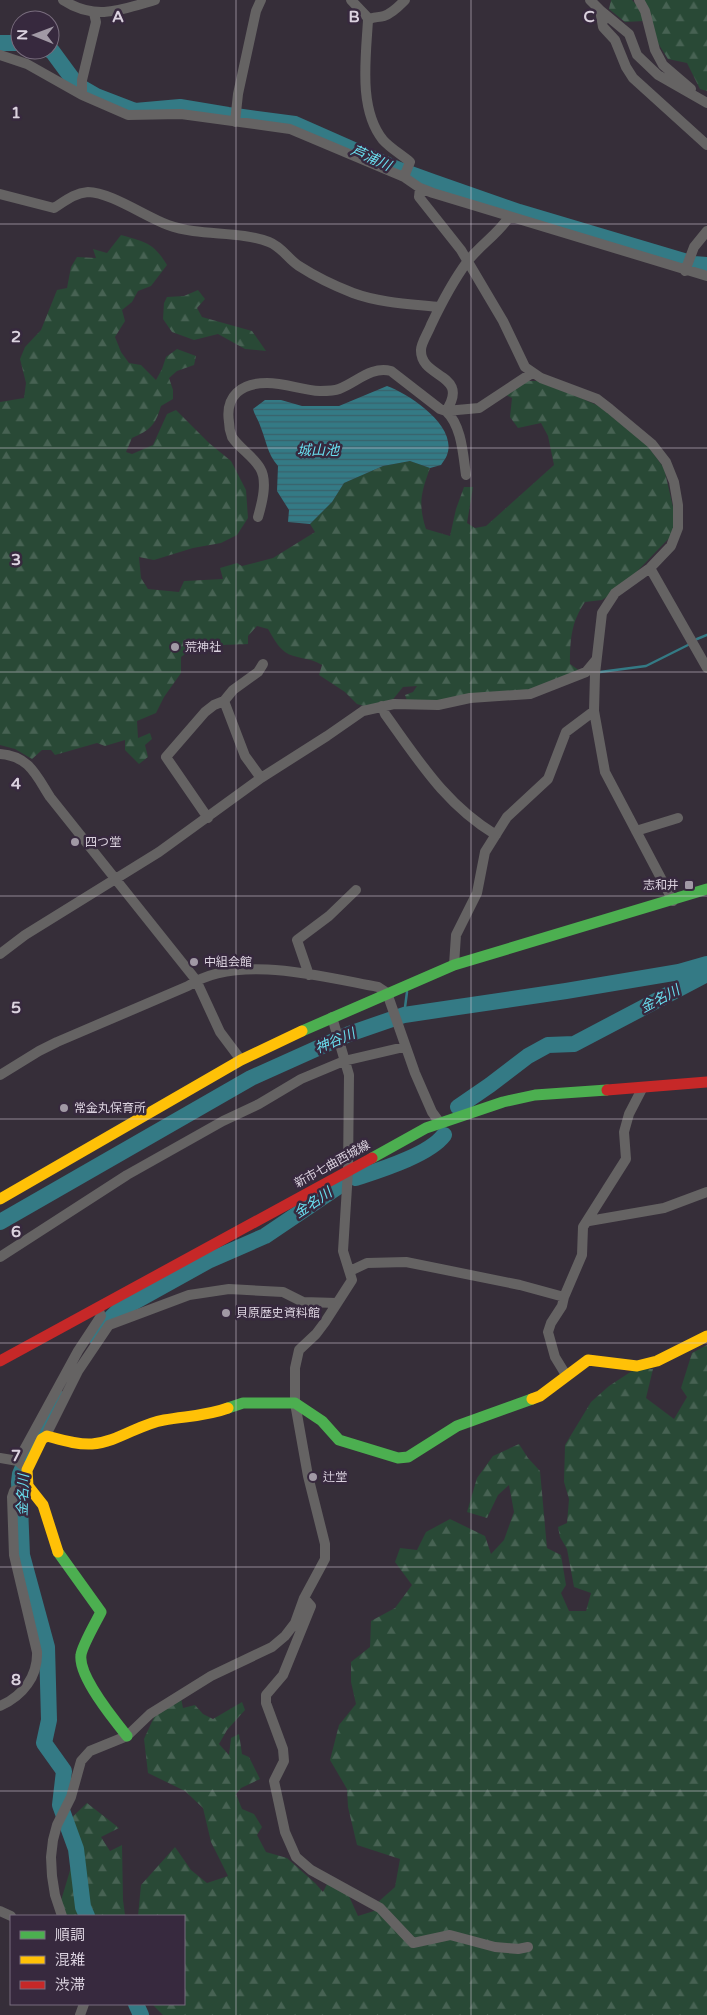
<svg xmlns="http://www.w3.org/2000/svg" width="707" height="2015" viewBox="0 0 707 2015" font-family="'Varela Round','Noto Sans JP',sans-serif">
	<defs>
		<pattern id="forest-firs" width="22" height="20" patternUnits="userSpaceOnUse" patternTransform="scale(1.25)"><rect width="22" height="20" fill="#294936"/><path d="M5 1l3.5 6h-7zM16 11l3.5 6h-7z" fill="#476253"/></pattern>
		<pattern id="water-rules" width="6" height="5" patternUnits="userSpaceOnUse" patternTransform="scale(1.25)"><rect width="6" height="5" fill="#347a85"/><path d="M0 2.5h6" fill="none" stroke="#3a626b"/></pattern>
	</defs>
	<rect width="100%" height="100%" fill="#362e39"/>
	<path fill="url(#forest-firs)" d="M611 0H632L642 11 644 21 625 22 609 9Z
		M644 0H707V91L700 89 687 63 668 59 654 37Z
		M121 235C145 242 153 242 167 265L151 286 138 291 132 302 122 310 125 321 115 337 121 352 129 363 141 365 156 380 162 369 166 357 177 349 196 356 194 365 177 371 169 378 173 390V399L161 406C155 426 150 430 132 438L126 452 132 454 153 445 167 414 176 410 209 443 231 461 246 490 248 518 237 535 221 543 193 548 154 560 139 557 141 578 148 589 179 592 184 581 223 579 220 568 237 563 242 566 273 558 315 532 310 524 332 502 344 483 383 466 410 461 430 468C421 493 418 504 426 529L450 536 456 509 464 487H473L467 523 475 528 486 526 554 465 548 436 541 423 518 428 510 417 512 398 504 394 523 381H542L599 406 647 445 664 468 676 520 672 535 622 587 602 600 585 602C571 622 570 641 570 664L580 671 529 691 410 709 405 695 413 692 417 686 403 687 390 703 370 708 357 704 345 692 319 675 322 665C310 657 294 659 285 652 277 646 273 637 268 629L257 626 248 636V644C227 645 197 644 181 657V673L164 697 156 713 137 721 138 738 150 733 152 739 145 745 148 757 139 764 125 750V740L105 746 97 743 55 755 51 750H42L32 759 15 749 0 745V402L24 398 26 383 20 359 25 347 41 330 57 290 67 288 71 267 77 257 96 258 93 249 107 253Z
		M198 290 205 299 197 308 202 317 252 331 266 351 245 349 218 334 194 340 172 332 163 319 164 303 167 297 184 296Z
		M707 1345V2015H163L152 2004H184V1916H138L141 1885 175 1847 191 1870 207 1883 228 1876 211 1842 203 1808 185 1791 148 1773 144 1739 155 1715 181 1698 183 1708 195 1705 203 1714 213 1719 242 1702 245 1710 227 1730 219 1744 229 1755 231 1738 239 1734 242 1754 249 1757 260 1779 241 1788 236 1794 242 1809 254 1814 262 1827 257 1835 266 1852 287 1858 315 1883 323 1892 328 1882 348 1894 358 1916 377 1910V1903L395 1887 400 1859 357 1845 348 1807 347 1789 330 1760 339 1725 356 1704 351 1682V1662L370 1647 371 1621 395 1608 412 1585 395 1562 400 1548 417 1550 426 1532 450 1519 485 1536 491 1554 504 1540 514 1512 509 1485 498 1495 487 1518 467 1512 477 1478 493 1456 519 1444 528 1458 540 1471 547 1548 561 1555 566 1585 561 1593 569 1611H586L591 1593 574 1587 567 1549 560 1537 558 1527 567 1523 569 1499 564 1482 565 1445 591 1402 609 1386 635 1369H653L646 1398 674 1419 687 1397 681 1388 692 1353Z
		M87 1803 119 1828 101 1837 110 1851 122 1845 123 1900 125 1915 128 1916H66L60 1904 74 1857 75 1840 67 1822Z"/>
	<path fill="url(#water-rules)" d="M387 386C409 394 458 426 447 455 446 458 443 462 441 465L430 468 410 461 383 466 344 483 332 502 310 524 288 522 289 510 277 491 278 466C267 453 267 443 261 428 259 421 255 416 253 409L265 400H281L302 406H339Z"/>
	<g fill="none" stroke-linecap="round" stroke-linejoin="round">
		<path stroke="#347a85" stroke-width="2.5" d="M697 639 707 635
			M600 672 646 666 690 644
			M404 1015 407 992"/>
		<path stroke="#347a85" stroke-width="16" d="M0 43H20
			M49 50 52 51 77 85 96 96 135 111 180 107 228 115 295 124 397 169 433 182 519 212 694 264 707 265
			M458 1107 490 1085 528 1056 548 1045 574 1044 707 974
			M356 1178C380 1170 429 1155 444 1135
			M0 1222 251 1078 349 1034 404 1015 566 991 679 972 707 964
			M96 1337 103 1326 118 1311 208 1261 265 1236 339 1186
			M60 1399 28 1455 20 1474 19 1482 22 1555 47 1647 49 1720 44 1743 64 1771 60 1805 76 1849 83 1907 87 1916
			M136 2004 141 2015"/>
		<path stroke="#656363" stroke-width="10" d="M63 0C95 21 121 10 155 0
			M351 0 369 19
			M590 0 600 10 603 27 615 40 626 67 633 78 707 145
			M639 0 645 11 655 50 663 65 691 89
			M600 10 629 34 637 55 658 75 707 103
			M0 55 27 64 82 95 128 115 181 114 290 129 404 177 420 188 433 193 707 276
			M82 95V80L96 22 94 13
			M235 122 238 94 256 11 261 0
			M404 177 410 162C402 155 390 148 383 140 358 109 366 57 368 20 373 16 378 18 384 16 393 13 399 6 405 0
			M420 188 419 197 461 250 503 321 525 367 541 378 597 399 610 409 652 444 666 462 674 482 678 505V528L671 546 650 568 615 593 602 613 595 674 594 711 605 772 673 901
			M0 194 54 208C65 201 74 193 88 192 110 192 146 217 168 225 201 237 237 230 269 242 282 247 288 259 299 266 316 277 335 286 353 293 380 303 411 304 440 307
			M685 271 694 247 707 231
			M446 411 479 408 532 373
			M446 411C462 426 463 455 466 475
			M258 517C262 503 268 481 260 468 253 456 239 448 232 437 230 432 229 427 229 422 225 396 241 383 267 383 285 383 302 390 320 391 326 391 334 391 339 389 357 382 371 366 391 371L440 409 446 411C471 373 420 379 421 350 421 343 428 333 431 325 441 304 453 281 467 262 479 246 498 234 509 217
			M650 568 707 668
			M224 701 245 756 261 778
			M382 706 385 714C419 761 445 804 496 835
			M0 754C29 756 36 775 50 797L196 980 220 1032 241 1060
			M208 818 166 757 205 712 214 705 224 701 233 690 258 672 263 664
			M636 831 678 818
			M0 954 25 935 159 852 261 778 327 736 363 711 394 704 438 705 470 698 530 694 586 672 596 660
			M454 965 456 935 477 893 485 852 507 817 548 779 566 732 594 711
			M309 975 297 940 329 916 356 890
			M0 1075 39 1051 57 1042 188 986C236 953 324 977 378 987L387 993 415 1073 432 1112 440 1123
			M589 1221 664 1208 707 1192
			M0 1257 127 1175 223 1121 259 1104 301 1079 344 1061 404 1047
			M350 1271 367 1263 406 1262 520 1285 564 1297
			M566 1375 555 1357 548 1332 551 1323 562 1306 564 1297 582 1255 583 1227 626 1159 624 1132 629 1114 643 1087
			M47 1436 48 1431 78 1371 109 1325 189 1295 229 1289 283 1292 303 1302 337 1303
			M0 1458 18 1461 22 1465
			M18 1461 78 1351 101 1316 98 1308
			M304 1598 311 1606 283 1675 266 1695V1703L283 1749 284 1761 274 1781 285 1832 296 1857 311 1870 380 1908 413 1943 450 1935 495 1947 518 1949 528 1947
			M0 1706C23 1696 38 1676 37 1652L14 1555 12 1497 14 1491 28 1486
			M0 1911 11 1916
			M62 1916 55 1895 52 1876 51 1857 53 1840 57 1825 71 1797 81 1761 90 1751 127 1736 150 1714 211 1676 272 1647 285 1636 295 1623 304 1598 325 1559V1544L308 1476 295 1403V1368L299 1350 316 1334 325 1322 352 1280 343 1251 348 1171 349 1075 332 1017
			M80 2015 84 2004"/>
		<path stroke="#4caf50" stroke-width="11" d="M302 1031 454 965 707 889
			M372 1158 426 1128 503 1102 535 1095 607 1090
			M228 1408 243 1403H295L322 1421 339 1440 398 1458 408 1457 457 1426 532 1399
			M58 1552 101 1612C96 1622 82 1646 81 1655 78 1676 114 1720 127 1736"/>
		<path stroke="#ffc107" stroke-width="11" d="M0 1199 241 1060 302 1031
			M532 1399 540 1396 588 1360 637 1366 657 1361 707 1336
			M58 1552 43 1505 28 1486 27 1470 42 1439 47 1436C62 1440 77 1445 92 1444 118 1442 139 1424 164 1420 186 1416 207 1416 228 1408"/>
		<path stroke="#c62828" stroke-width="11" d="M607 1090 707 1082
			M0 1361 372 1158"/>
	</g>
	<path fill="none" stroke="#dbd2df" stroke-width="1" stroke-opacity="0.55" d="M236 0V2015M471 0V2015M0 224H707M0 448H707M0 672H707M0 896H707M0 1119H707M0 1343H707M0 1567H707M0 1791H707"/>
	<g fill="#a199a5" stroke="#37293e" stroke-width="2">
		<circle cx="175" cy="647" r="5"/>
		<circle cx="75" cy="842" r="5"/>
		<rect x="684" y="880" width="10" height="10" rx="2.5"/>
		<circle cx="194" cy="962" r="5"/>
		<circle cx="64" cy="1108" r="5"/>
		<circle cx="226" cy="1313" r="5"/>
		<circle cx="313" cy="1477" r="5"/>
	</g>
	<g text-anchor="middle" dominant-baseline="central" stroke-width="5" stroke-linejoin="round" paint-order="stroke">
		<g font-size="12" fill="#dbd2df" stroke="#37293e" text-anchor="start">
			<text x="185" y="647">荒神社</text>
			<text x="85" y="842">四つ堂</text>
			<text x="679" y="885" text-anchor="end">志和井</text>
			<text x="204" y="962">中組会館</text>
			<text x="74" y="1108">常金丸保育所</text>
			<text x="236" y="1313">貝原歴史資料館</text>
			<text x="323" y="1477">辻堂</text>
		</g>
		<g font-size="12" fill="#dbd2df" stroke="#37293e">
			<text transform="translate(332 1164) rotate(-29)">新市七曲西城線</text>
		</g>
		<g font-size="14" font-style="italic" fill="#69deee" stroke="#37293e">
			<text transform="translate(371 158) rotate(24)">芦浦川</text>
			<text x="318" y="450">城山池</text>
			<text transform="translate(660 999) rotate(-28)">金名川</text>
			<text transform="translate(335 1041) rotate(-23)">神谷川</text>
			<text transform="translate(313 1203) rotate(-34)">金名川</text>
			<text transform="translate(23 1495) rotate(-88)">金名川</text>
		</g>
	</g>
	<g font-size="16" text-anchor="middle" font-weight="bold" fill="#dbd2df" stroke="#37293e" stroke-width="5" stroke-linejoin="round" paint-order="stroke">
		<text x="118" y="22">A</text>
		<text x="354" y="22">B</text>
		<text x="589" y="22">C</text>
		<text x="16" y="118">1</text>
		<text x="16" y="342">2</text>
		<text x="16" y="565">3</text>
		<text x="16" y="789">4</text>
		<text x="16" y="1013">5</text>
		<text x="16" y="1237">6</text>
		<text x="16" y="1461">7</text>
		<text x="16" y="1685">8</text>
	</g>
	<rect x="10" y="1915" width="175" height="90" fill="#37293e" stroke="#796d7e"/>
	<rect x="20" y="1931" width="25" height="8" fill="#4caf50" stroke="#796d7e"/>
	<text x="55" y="1940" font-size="15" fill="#dbd2df">順調</text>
	<rect x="20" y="1956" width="25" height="8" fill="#ffc107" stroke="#796d7e"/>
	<text x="55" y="1965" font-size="15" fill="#dbd2df">混雑</text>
	<rect x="20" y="1981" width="25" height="8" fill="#c62828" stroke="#796d7e"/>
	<text x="55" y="1990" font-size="15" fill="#dbd2df">渋滞</text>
	<g transform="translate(35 35) rotate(271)"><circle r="24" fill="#37293e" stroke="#796d7e"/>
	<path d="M0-4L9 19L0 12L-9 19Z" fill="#a199a5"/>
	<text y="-8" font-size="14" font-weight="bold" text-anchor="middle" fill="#dbd2df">N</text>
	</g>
</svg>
